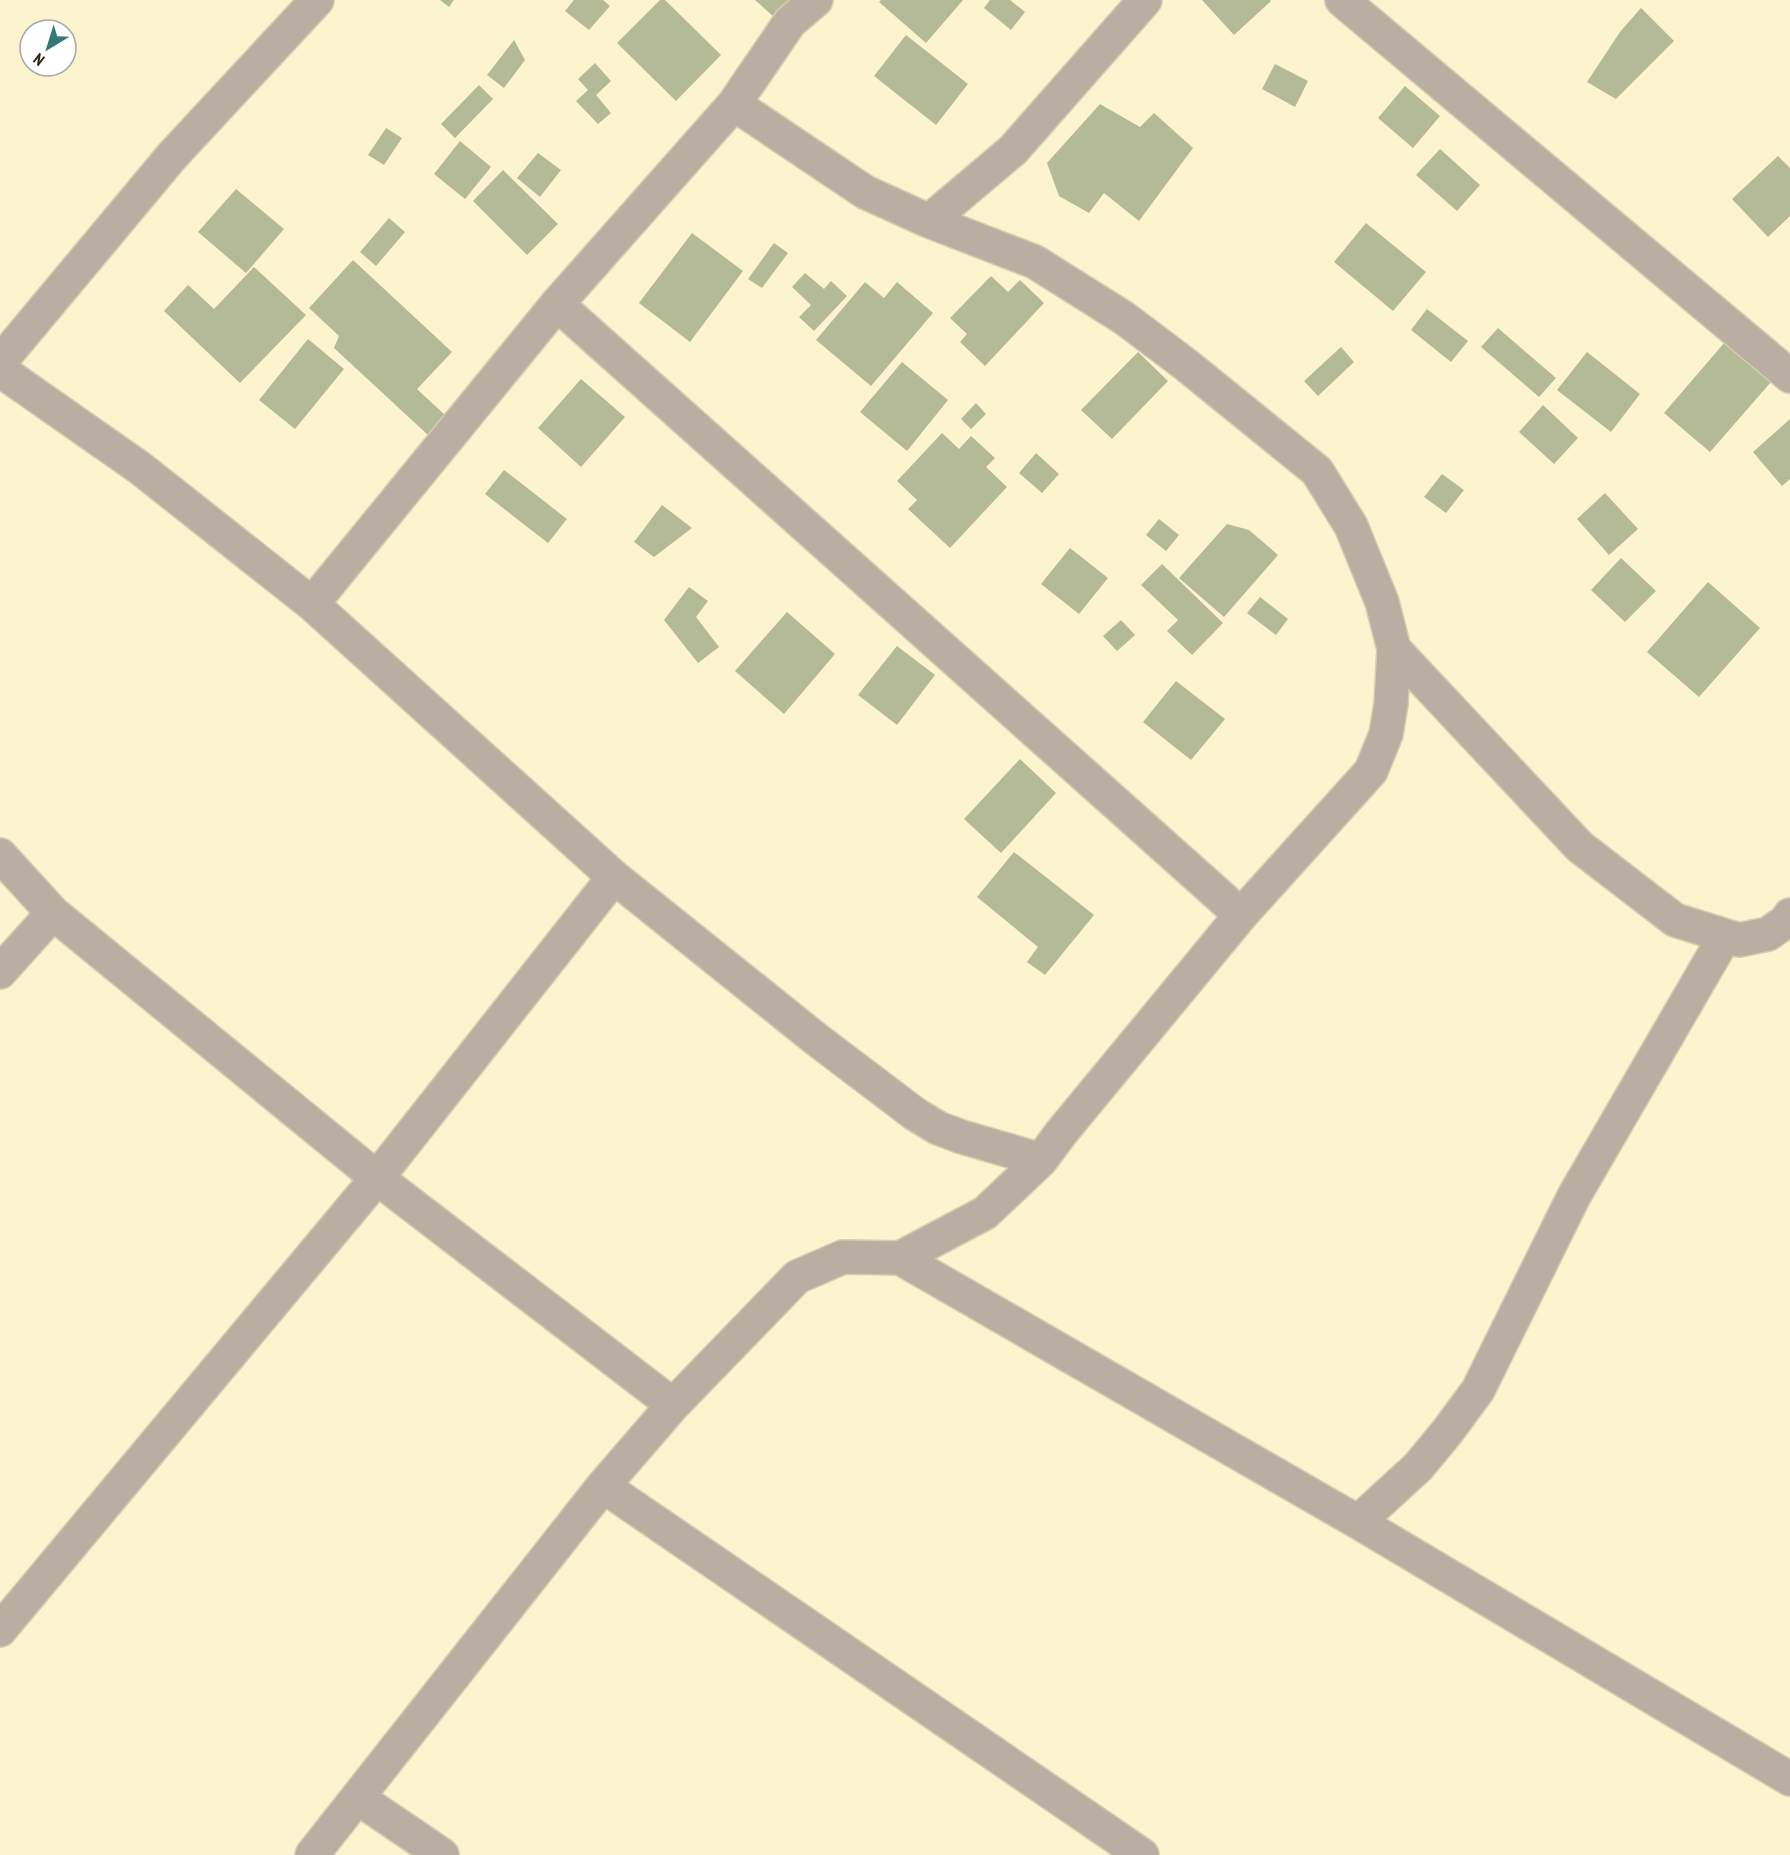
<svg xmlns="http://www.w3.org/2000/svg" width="1790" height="1855" viewBox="0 0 1790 1855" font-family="'PT Sans Narrow',sans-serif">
	<rect width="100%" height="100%" fill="#fcf3cf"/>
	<path fill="#b5ba96" d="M440 0H454L449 7Z
		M574 0H603L610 6 589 30 565 11Z
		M660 0H665L721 55 676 101 617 43Z
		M755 0H791L775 18Z
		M881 0H963L926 43 879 2Z
		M990 0H1010L1025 12 1011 30 984 8Z
		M1202 0H1270L1271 1 1234 35Z
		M1641 8 1674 41 1616 99 1587 82 1620 32Z
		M906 35 968 84 936 125 874 76Z
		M514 40 525 60 504 88 487 75Z
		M595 63 611 81 596 95 611 113 598 124 576 101 588 90 578 79Z
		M1275 64 1308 81 1295 107 1262 89Z
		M479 85 493 99 455 138 441 124Z
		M1405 86 1440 116 1413 148 1378 118Z
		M1100 104 1140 127 1154 113 1193 148 1139 221 1104 193 1089 213 1059 196 1047 163Z
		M386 128 402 138 384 165 368 155Z
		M460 141 491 167 465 199 434 174Z
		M1440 149 1480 185 1457 211 1416 175Z
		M538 153 561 170 540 197 517 178Z
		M1778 156 1790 168V216L1768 237 1732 199Z
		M503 170 558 224 527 255 473 201Z
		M236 189 284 229 246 273 198 232Z
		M389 218 405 232 376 266 360 252Z
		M1366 223 1426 272 1393 311 1334 262Z
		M692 233 743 271 690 342 639 303Z
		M774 243 788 253 762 288 748 279Z
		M353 260 452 352 417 389 446 416 428 435 334 348 339 336 309 308Z
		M254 267 306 315 240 383 164 311 188 285 214 309Z
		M805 273 824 289 831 281 847 296 814 331 799 317 811 305 792 287Z
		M991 276 1008 292 1020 280 1044 303 985 366 960 342 967 334 950 318Z
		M865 282 884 298 897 282 933 313 871 386 816 340Z
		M1427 309 1468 341 1451 362 1411 330Z
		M1498 328 1556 378 1539 397 1481 347Z
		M308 339 344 369 295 429 259 400Z
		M1725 342 1771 382 1710 452 1664 413Z
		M1341 347 1354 362 1318 396 1304 381Z
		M1138 352 1168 381 1112 439 1081 410Z
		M1587 352 1640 394 1611 432 1557 390Z
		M902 362 948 400 907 451 860 412Z
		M581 379 625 417 581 467 538 428Z
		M976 403 986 414 971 429 961 419Z
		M1543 405 1578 438 1554 464 1519 432Z
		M1790 419V479L1782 486 1753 452Z
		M942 433 959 449 971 436 995 458 986 467 1007 487 950 548 908 509 917 500 897 481Z
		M1036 453 1059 474 1042 493 1019 473Z
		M504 470 567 519 548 543 485 494Z
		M1442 474 1464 490 1446 513 1424 497Z
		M1605 493 1638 529 1609 555 1577 519Z
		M662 505 692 528 654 557 634 542Z
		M1159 519 1179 535 1166 551 1146 535Z
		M1227 524 1249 530 1278 555 1224 617 1179 578Z
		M1070 548 1108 578 1079 614 1041 584Z
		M1621 558 1656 591 1625 622 1591 590Z
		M1162 564 1223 623 1192 655 1167 631 1178 620 1141 585Z
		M1708 582 1760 628 1699 697 1647 652Z
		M689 587 708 601 696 617 719 647 698 663 664 620Z
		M1260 597 1288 619 1276 635 1247 613Z
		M787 612 835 654 784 714 735 671Z
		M1121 620 1135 635 1117 651 1103 636Z
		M897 646 935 675 897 725 858 695Z
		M1176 681 1225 719 1191 760 1143 722Z
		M1020 759 1056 793 1001 853 964 819Z
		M1014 852 1094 915 1045 975 1027 962 1038 947 977 897Z"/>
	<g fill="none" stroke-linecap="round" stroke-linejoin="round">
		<defs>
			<path id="minor" d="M1342 0 1790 376
				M734 104 865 192 929 221 1035 262 1124 318 1185 364 1317 471 1351 526 1382 602 1394 649 1391 704 1386 734 1371 771 1241 915 1061 1133 1041 1160 985 1213 900 1258
				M929 221 1013 150 1145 0
				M557 304 1241 915
				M0 362 172 156 317 0
				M0 370 140 468 312 604 614 877 816 1039 915 1114 938 1128 962 1137 1041 1160
				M312 604 557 304 734 104 790 22 816 0
				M1394 649 1580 847 1675 920 1739 940 1768 934 1785 922 1790 915
				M0 855 53 913 377 1178 673 1405
				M0 972 53 913
				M603 1486 1142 1855
				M1358 1522 1418 1467 1447 1432 1478 1390 1574 1196 1725 936
				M0 1630 377 1178 614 877
				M358 1798 442 1855
				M312 1855 603 1486 673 1405 797 1277 843 1257 900 1258 1358 1522 1790 1779"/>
		</defs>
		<use href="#minor" stroke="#d5ceae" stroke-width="36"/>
		<use href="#minor" stroke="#b8afa2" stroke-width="33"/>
	</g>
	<g transform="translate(48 48) rotate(218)"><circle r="28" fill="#ffffff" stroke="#a8a7a2" stroke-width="1.5"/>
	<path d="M0-4.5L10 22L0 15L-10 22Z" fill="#327a75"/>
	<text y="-9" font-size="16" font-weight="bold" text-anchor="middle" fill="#262316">N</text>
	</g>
</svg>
